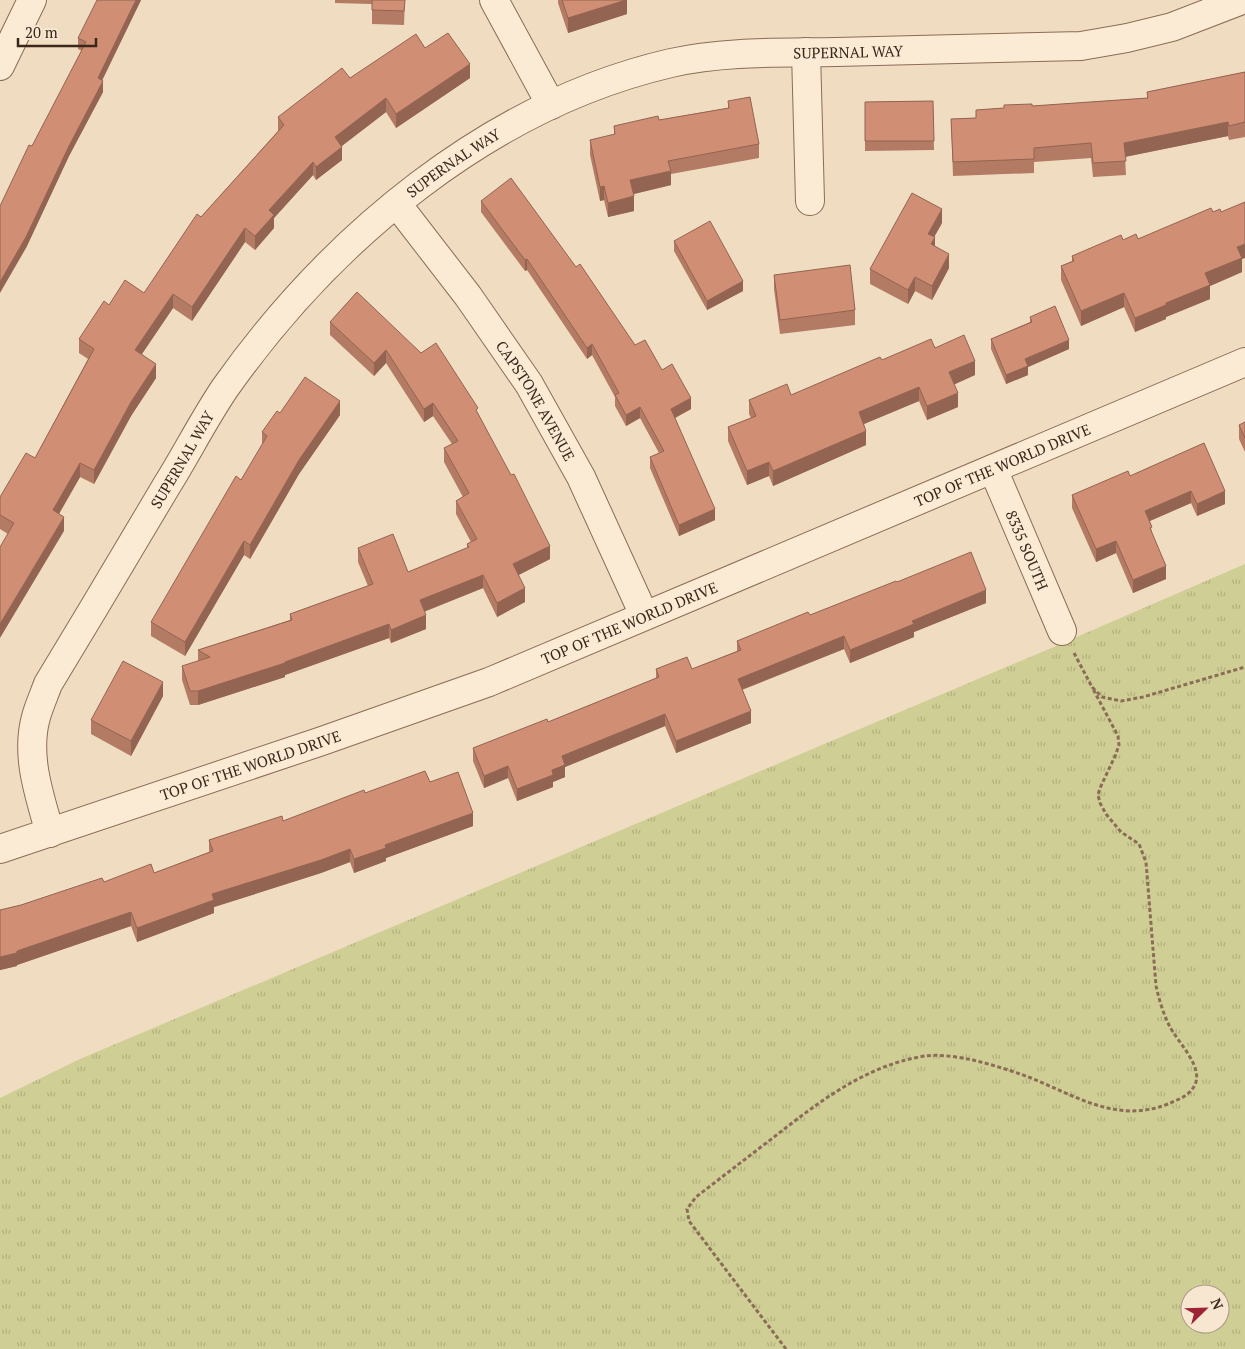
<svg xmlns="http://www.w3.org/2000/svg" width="1245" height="1349" font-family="'PT Serif',serif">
  <defs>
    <pattern id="grass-tufts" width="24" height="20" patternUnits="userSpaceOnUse" patternTransform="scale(1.25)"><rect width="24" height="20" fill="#cfce94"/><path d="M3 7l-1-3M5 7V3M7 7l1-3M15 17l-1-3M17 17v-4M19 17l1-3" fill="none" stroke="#b2b17f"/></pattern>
  </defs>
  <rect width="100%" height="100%" fill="#f0dcc1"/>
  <path fill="url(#grass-tufts)" fill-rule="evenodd" d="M 1245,564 L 1245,1349 L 0,1349 L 0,1098 L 80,1059 L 1049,649 ZM 1190,1294 L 1220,1294 L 1220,1324 L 1190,1324 Z"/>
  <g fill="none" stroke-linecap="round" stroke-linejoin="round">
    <g stroke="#8b6c57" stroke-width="30">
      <g id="street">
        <path d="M 494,0 L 551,105"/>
        <path d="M 806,52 L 810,201"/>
        <path d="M 0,66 L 32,0"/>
        <path id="s1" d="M 397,204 L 468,296 L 529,384 L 581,477 L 644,615"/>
        <path id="s2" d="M 993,469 L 1062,631"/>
        <path id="s3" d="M 50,833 C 40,797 25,756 36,717 C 39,706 44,695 48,684 C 88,618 128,551 167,485 C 187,453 204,419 225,388 C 331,238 489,105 671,63 C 724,51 782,53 836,52 C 918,50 1000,48 1081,46 L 1127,38 L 1172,27 L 1242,0"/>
        <path id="s4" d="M 0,849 L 322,741 L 489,682 L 1245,362"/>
      </g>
    </g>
    <path stroke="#8b6c57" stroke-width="3" stroke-dasharray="4 2.5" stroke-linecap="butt" d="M 1074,653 L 1092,687 L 1102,697 L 1121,701 L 1143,697 L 1245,667
      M 786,1349 L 689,1221 L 687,1209 L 696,1197 C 722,1177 748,1157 774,1137 C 819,1102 866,1065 925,1056 C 940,1054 958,1057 973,1060 C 993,1065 1013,1071 1031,1078 C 1076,1096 1117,1124 1168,1104 C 1177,1100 1187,1097 1193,1088 C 1207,1069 1177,1042 1169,1025 C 1163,1013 1159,999 1156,986 L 1146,862 L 1139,844 L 1121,832 L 1106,814 L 1100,803 L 1098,795 L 1100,788 L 1116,754 L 1119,745 L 1118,736 L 1092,687"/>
    <use href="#street" stroke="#fbead4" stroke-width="28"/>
  </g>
  <path fill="#b37b64" d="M 141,0 L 102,80 L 103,92 L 69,156 L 26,248 L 32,146 L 82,51 L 78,49 L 78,38 Z
    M 335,0 L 405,0 L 404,25 L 372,24 L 372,4 L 335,3 Z
    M 558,0 L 627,0 L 627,14 L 568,33 L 558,3 Z
    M 425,48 L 470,78 L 396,128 L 386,112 L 342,146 L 342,160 L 316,180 L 313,175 L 274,218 L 274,228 L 255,250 L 245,242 L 192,321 L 173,308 L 142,354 L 156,378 L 131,416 L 94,484 L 80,477 L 59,514 L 64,531 L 8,534 L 0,529 L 0,497 L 35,458 L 88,359 L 79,353 L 79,339 L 109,305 L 144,293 L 201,217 L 278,131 L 278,117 L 350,78 Z
    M 1245,72 L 1245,137 L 1229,140 L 1228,136 L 1125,157 L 1126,175 L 1093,177 L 1091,158 L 1034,162 L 1034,173 L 953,176 L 951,119 L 976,118 L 976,110 L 1004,108 L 1147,98 L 1147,92 Z
    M 728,101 L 759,144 L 759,158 L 671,174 L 671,185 L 633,194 L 634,211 L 608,217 L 604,200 L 600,201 L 590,155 L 590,140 L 614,135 L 614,126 L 659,120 L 728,108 Z
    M 933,101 L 934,150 L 865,151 L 865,102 Z
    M 481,201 L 576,267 L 635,345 L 662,370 L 691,409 L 675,418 L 715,520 L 679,536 L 650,468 L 650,457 L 659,453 L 640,418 L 626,426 L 615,406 L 615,397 L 592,355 L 587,359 L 527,270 L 525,271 L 481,212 Z
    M 1213,212 L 1242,259 L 1242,272 L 1210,286 L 1210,299 L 1166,317 L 1166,319 L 1135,332 L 1124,307 L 1081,326 L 1061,280 L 1061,266 L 1072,261 L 1072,256 L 1123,240 L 1138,239 Z
    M 942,223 L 934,237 L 935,246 L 949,268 L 932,300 L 915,291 L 908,304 L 870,284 L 870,269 Z
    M 674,241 L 743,291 L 707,310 L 674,251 Z
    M 774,275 L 855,310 L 855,325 L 780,334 L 774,289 Z
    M 357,292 L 478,413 L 550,559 L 518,575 L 525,602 L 497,617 L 483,588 L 424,612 L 426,629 L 391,643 L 389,638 L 285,675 L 285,677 L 198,705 L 190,705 L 182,680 L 182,666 L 198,661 L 198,650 L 290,620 L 290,614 L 368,586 L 358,562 L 358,548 L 408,572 L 467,548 L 467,544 L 471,542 L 456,514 L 456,501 L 463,497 L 444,462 L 444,448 L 452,444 L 433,416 L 424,422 L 386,363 L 374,376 L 330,335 L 330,322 Z
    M 1030,317 L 1069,349 L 1028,367 L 1028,375 L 1006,384 L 991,349 L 991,339 L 1030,322 Z
    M 935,348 L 975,375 L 954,384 L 958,407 L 927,420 L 919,401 L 864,424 L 866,445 L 773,486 L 769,476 L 747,485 L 728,441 L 728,427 L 751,418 L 749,414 L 749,400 L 791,395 Z
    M 280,413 L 340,415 L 299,474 L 250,559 L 244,555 L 185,656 L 151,636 L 151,622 L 241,480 L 262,445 L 262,432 Z
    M 1245,422 L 1245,452 L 1239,439 L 1239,425 Z
    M 1204,443 L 1225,504 L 1197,516 L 1191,503 L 1150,521 L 1152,534 L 1166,579 L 1133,593 L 1116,553 L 1096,562 L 1072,508 L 1072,495 L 1130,476 Z
    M 897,582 L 986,603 L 914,632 L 914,637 L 850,663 L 844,649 L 742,690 L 751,723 L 676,753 L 665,726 L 565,767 L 565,777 L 553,782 L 553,787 L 517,801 L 508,778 L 484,788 L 473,761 L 473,748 L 548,722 L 656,678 L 656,669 L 692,669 L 737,651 L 737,641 L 810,615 Z
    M 163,696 L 131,756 L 91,734 L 91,720 Z
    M 430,782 L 473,826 L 386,858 L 386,861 L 354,873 L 350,862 L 321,873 L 214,907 L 214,913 L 137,942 L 131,926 L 17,965 L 17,966 L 0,970 L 0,910 L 21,905 L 104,882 L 154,873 L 209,852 L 209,840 L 283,821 L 365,793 Z"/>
  <path fill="#926451" d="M 136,0 L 141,0 L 98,89 L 98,78 Z
    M 626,0 L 627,0 L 627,14 L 568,33 L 568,18 Z
    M 470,64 L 470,78 L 396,128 L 396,114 Z
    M 103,81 L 103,92 L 69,156 L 26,248 L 0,293 L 0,282 L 69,146 Z
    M 386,98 L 386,112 L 335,151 L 335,137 Z
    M 1228,122 L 1228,136 L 1124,157 L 1124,143 Z
    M 342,147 L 342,160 L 316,180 L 316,167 Z
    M 313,162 L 313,175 L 274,218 L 274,228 L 255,250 L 255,236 L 269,210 Z
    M 671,171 L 671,185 L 630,195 L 630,180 Z
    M 604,186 L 604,200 L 600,201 L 600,187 Z
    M 634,196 L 634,211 L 608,217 L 608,203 Z
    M 942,209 L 942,223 L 928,248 L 928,234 Z
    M 245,228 L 245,242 L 192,321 L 192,307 Z
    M 935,237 L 935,252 L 931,244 Z
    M 1245,244 L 1245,258 L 1242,259 L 1242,272 L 1210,286 L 1210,299 L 1166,317 L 1166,319 L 1135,332 L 1135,318 L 1166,303 L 1205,273 L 1237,247 Z
    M 949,254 L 949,268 L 932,300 L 932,286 Z
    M 527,259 L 527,270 L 525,271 L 525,260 Z
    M 915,277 L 915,291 L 908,304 L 908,290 Z
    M 743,281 L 743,291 L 707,310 L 707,301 Z
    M 1124,293 L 1124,307 L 1081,326 L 1081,311 Z
    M 173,294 L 173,308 L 135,364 L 135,350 Z
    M 1069,340 L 1069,349 L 1028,367 L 1028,375 L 1006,384 L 1006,375 L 1025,359 Z
    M 592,344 L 592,355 L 587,359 L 587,348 Z
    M 386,350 L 386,363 L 374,376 L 374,363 Z
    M 975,361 L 975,375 L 949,387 L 949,372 Z
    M 156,364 L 156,378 L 131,416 L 94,484 L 94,470 L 131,402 Z
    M 919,387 L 919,401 L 859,426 L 859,412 Z
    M 958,393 L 958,407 L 927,420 L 927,406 Z
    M 691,398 L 691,409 L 671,420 L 671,409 Z
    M 340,401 L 340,415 L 299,474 L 250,559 L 250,545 L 299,460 Z
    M 433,403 L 433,416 L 424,422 L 424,409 Z
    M 640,407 L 640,418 L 626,426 L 626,415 Z
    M 866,431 L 866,445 L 773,486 L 773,471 Z
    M 769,462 L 769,476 L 747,485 L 747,471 Z
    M 80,463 L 80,477 L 53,524 L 53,510 Z
    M 1191,491 L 1191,503 L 1145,523 L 1145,511 Z
    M 1225,491 L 1225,504 L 1197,516 L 1197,504 Z
    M 715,509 L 715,520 L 679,536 L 679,525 Z
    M 64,517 L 64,531 L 0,638 L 0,624 Z
    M 244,541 L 244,555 L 185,656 L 185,642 Z
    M 1116,541 L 1116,553 L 1096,562 L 1096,549 Z
    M 550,546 L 550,559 L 513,578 L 513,564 Z
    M 1166,566 L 1166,579 L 1133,593 L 1133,580 Z
    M 483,575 L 483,588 L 420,613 L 420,600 Z
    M 525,588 L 525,602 L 497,617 L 497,603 Z
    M 986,590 L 986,603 L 914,632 L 914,637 L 850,663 L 850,650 L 912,621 Z
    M 426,615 L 426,629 L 391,643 L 391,630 Z
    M 389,624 L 389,638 L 285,675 L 285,677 L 198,705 L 198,691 L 285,662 Z
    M 844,636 L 844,649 L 738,691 L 738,679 Z
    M 163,682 L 163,696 L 131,756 L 131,741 Z
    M 751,711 L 751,723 L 676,753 L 676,741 Z
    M 665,714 L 665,726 L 565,767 L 565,777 L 553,782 L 553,787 L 517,801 L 517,789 L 562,756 Z
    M 508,766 L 508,778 L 484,788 L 484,776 Z
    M 473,813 L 473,826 L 386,858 L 386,861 L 354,873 L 354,859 L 385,845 Z
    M 350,849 L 350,862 L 321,873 L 214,907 L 214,913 L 137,942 L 137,928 L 212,894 Z
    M 131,912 L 131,926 L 17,965 L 17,966 L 0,970 L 0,957 Z"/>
  <path fill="#d08f74" stroke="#926451" d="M 97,0 L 136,0 L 98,78 L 103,81 L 69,146 L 26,237 L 0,282 L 0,206 L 29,145 L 32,146 L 86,42 L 78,38 Z
    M 372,0 L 405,0 L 404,11 L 372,10 Z
    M 562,0 L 626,0 L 568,18 Z
    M 448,33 L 470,64 L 396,114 L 386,98 L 335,137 L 342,147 L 316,167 L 313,162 L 269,210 L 274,215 L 255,236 L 245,228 L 192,307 L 173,294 L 135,350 L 156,364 L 131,402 L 94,470 L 80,463 L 53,510 L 64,517 L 0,624 L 0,547 L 14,523 L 0,515 L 0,497 L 26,453 L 35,458 L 94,349 L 79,339 L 104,301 L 109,305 L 125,280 L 144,293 L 197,214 L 201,217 L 284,125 L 278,117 L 342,68 L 350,78 L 416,34 L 425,48 Z
    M 1245,72 L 1245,122 L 1229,126 L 1228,122 L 1124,143 L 1126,161 L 1093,163 L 1091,143 L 1034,148 L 1034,159 L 953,162 L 951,119 L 976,118 L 976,110 L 1004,108 L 1004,105 L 1032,104 L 1032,106 L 1148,98 L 1147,92 Z
    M 750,97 L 759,144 L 668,161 L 671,171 L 630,180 L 634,196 L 608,203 L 604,186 L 600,187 L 590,140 L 615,134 L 614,126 L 658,116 L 659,120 L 729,108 L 728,101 Z
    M 933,101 L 934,141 L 865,141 L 865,102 Z
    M 511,178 L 576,267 L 580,264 L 635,345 L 645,340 L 662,370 L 672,364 L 691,398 L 671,409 L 715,509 L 679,525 L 650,457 L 664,451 L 640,407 L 626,415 L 615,395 L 619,393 L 592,344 L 587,348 L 527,259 L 525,260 L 481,201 Z
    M 912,193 L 942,209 L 928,234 L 935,237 L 931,244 L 949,254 L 932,286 L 915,277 L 908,290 L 870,269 Z
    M 1245,202 L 1245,244 L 1237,247 L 1242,258 L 1205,273 L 1210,285 L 1166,303 L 1166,305 L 1135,318 L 1124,293 L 1081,311 L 1061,266 L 1074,261 L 1072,256 L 1121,235 L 1123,240 L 1136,234 L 1138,239 L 1211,208 L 1213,212 L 1220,209 L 1221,212 Z
    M 710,221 L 743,281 L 707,301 L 674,241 Z
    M 850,265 L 855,310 L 780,320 L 774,275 Z
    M 357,292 L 421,353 L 436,343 L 478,408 L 476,410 L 511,475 L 514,474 L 550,546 L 513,564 L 525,588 L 497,603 L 483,575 L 420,600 L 426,615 L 391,630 L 389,624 L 285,662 L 285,663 L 198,691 L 190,691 L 182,666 L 210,657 L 198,650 L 292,620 L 290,614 L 373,584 L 358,548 L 393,534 L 408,572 L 469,547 L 467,544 L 477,539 L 456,501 L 469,493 L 444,448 L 458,441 L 433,403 L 424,409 L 386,350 L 374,363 L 330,322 Z
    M 1055,306 L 1069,340 L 1025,359 L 1028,366 L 1006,375 L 991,339 L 1032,322 L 1030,317 Z
    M 964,335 L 975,361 L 949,372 L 958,393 L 927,406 L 919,387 L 859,412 L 866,431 L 773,471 L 769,462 L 747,471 L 728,427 L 756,416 L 749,400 L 787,384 L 791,395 L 880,357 L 882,360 L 931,339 L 935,348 Z
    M 305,377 L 340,401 L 299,460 L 250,545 L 244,541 L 185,642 L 151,622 L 236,476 L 241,480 L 267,436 L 262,432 L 277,411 L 280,413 Z
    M 1245,422 L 1245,438 L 1239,425 Z
    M 1204,443 L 1225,491 L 1197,504 L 1191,491 L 1145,511 L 1152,527 L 1150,528 L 1166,566 L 1133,580 L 1116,541 L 1096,549 L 1072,495 L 1128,471 L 1130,476 Z
    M 971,552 L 986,590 L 912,621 L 914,624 L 850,650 L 844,636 L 738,679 L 751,711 L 676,741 L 665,714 L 562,756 L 565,765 L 552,770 L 553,775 L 517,789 L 508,766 L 484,776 L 473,748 L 547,719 L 548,722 L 659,677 L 656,669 L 687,657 L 692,669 L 741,650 L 737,641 L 808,612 L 810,615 L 896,581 L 897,582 Z
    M 123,661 L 163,682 L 131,741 L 91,720 Z
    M 425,771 L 430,782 L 458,772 L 473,813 L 385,845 L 386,848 L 354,859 L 350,849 L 321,860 L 212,894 L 214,900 L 137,928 L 131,912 L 17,951 L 17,953 L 0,957 L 0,910 L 21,905 L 102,878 L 104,882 L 151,864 L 154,873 L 213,851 L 209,840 L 282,816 L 283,821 L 364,790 L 365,793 Z"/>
  <g text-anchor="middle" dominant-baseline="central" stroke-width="4" stroke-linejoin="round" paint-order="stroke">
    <g font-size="15" fill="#39271c" stroke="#f7e7d1">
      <text stroke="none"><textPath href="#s3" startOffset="1240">SUPERNAL WAY</textPath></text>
      <text stroke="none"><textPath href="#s3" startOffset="821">SUPERNAL WAY</textPath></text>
      <text stroke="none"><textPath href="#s1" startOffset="241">CAPSTONE AVENUE</textPath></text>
      <text stroke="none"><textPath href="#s3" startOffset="415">SUPERNAL WAY</textPath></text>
      <text stroke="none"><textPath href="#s4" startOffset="1074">TOP OF THE WORLD DRIVE</textPath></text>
      <text stroke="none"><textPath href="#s2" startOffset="88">8335 SOUTH</textPath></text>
      <text stroke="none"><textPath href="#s4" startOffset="669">TOP OF THE WORLD DRIVE</textPath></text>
      <text stroke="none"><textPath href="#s4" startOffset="264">TOP OF THE WORLD DRIVE</textPath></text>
    </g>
  </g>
  <g transform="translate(1205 1309) rotate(67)"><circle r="24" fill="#f7e7d1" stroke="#ab9a89"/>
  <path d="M0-4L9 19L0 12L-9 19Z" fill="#9d2434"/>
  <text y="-8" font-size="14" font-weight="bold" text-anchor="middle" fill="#39271c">N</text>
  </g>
  <path d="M18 38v8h78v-8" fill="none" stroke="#39271c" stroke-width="2.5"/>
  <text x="25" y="38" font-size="15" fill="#39271c" stroke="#f7e7d1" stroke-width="4" paint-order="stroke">20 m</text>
</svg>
